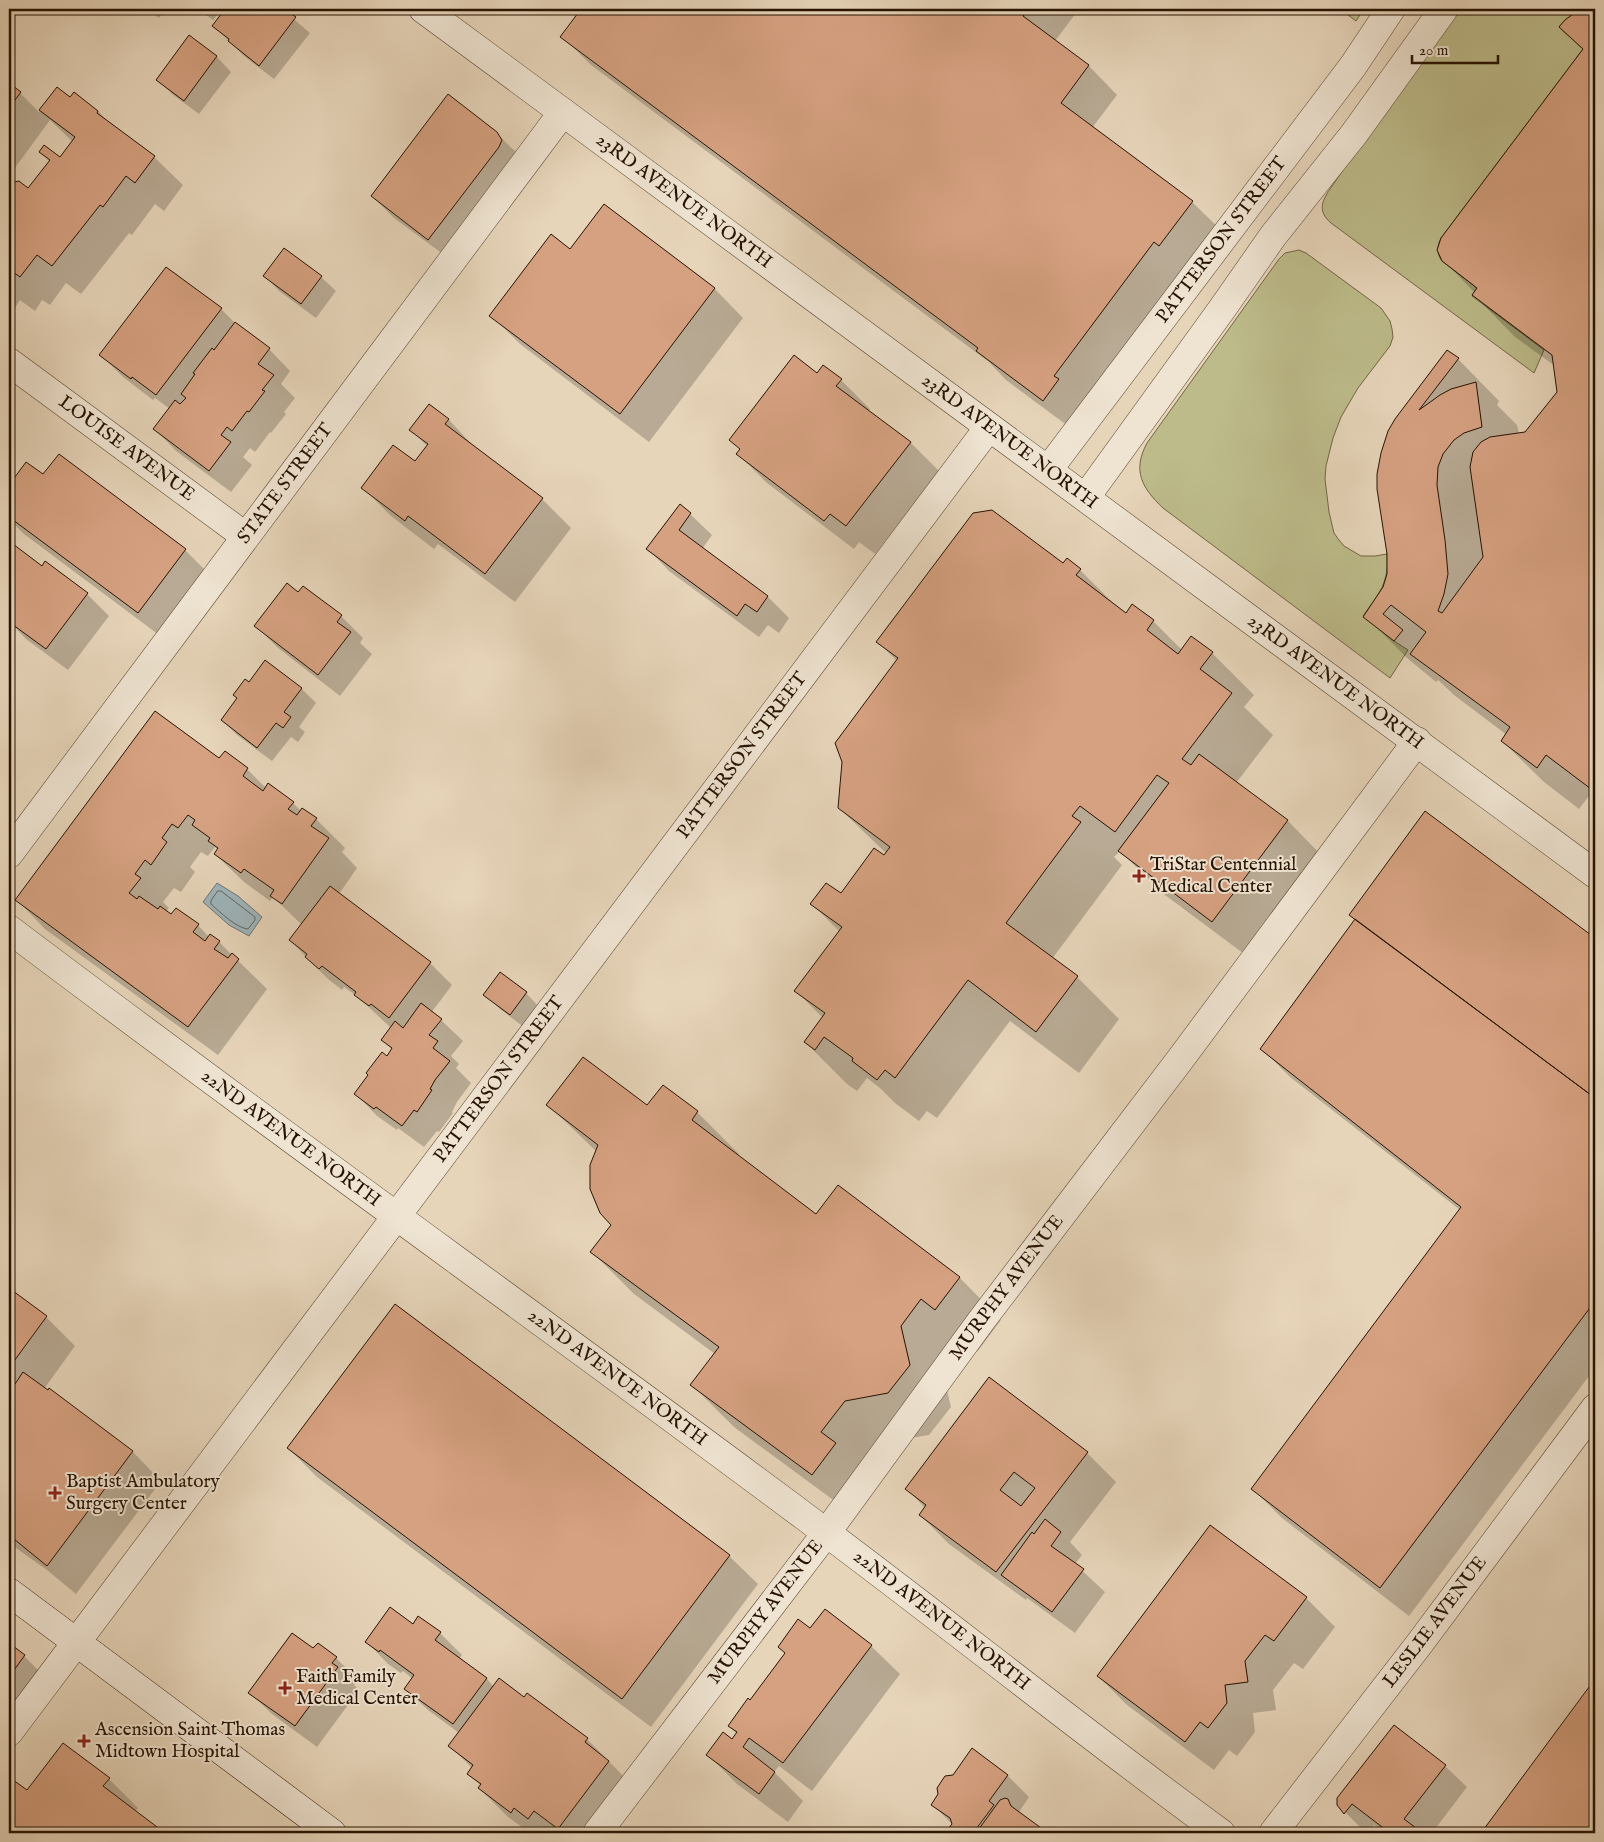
<svg xmlns="http://www.w3.org/2000/svg" width="1604" height="1842" font-family="'IM FELL English',serif">
  <rect width="100%" height="100%" fill="#e7d5ba"/>
  <filter id="stains"><feTurbulence type="fractalNoise" baseFrequency=".004" numOctaves="4"/><feColorMatrix values="0 0 0 0 .2 0 0 0 0 .09 0 0 0 0 .02 0 0 0 .5 -.17"/></filter>
  <radialGradient id="worn" r=".72"><stop offset=".6" stop-color="#630" stop-opacity="0"/><stop offset="1" stop-color="#630" stop-opacity=".3"/></radialGradient>
  <path fill="#bdbb8a" stroke="#726645" d="M 1340,9 L 1364,9 L 1356,21 Z
    M 1454,9 L 1580,9 L 1565,20 L 1559,27 L 1583,49 L 1441,238 C 1437,246 1436,253 1442,261 L 1477,288 L 1472,296 L 1544,350 L 1534,373 L 1331,223 C 1318,212 1321,202 1330,189 Z
    M 1299,250 L 1306,253 L 1381,308 L 1390,321 L 1392,329 L 1393,337 L 1390,346 L 1358,388 L 1341,417 L 1333,438 L 1326,466 L 1325,479 L 1329,512 L 1334,533 L 1339,540 L 1344,546 L 1361,556 L 1375,556 L 1387,554 C 1389,584 1379,593 1363,616 L 1394,641 L 1408,650 L 1390,678 L 1163,508 C 1142,488 1132,471 1147,443 L 1279,259 L 1285,253 Z"/>
  <path fill="#9eb5bc" stroke="#6e7471" d="M 217,883 L 238,896 L 262,917 L 249,936 L 229,925 L 203,902 Z"/>
  <path fill="#0003" d="M 146,9 L 166,9 L 159,18 Z
    M 198,9 L 222,9 L 213,20 Z
    M 222,9 L 282,9 L 310,33 L 274,79 L 244,56 L 214,26 L 225,11 Z
    M 583,9 L 1079,9 L 1055,41 L 1089,66 L 1117,95 L 1092,128 L 1192,202 L 1221,230 L 1072,429 L 1006,380 L 989,362 L 591,65 L 562,36 Z
    M 1583,9 L 1595,9 L 1595,801 L 1589,796 L 1579,809 L 1544,782 L 1502,741 L 1507,735 L 1454,695 L 1438,680 L 1436,682 L 1407,658 L 1365,616 L 1384,588 L 1388,574 L 1380,460 L 1458,359 L 1499,401 L 1497,405 L 1517,425 L 1519,434 L 1526,433 L 1558,393 L 1555,366 L 1515,337 L 1474,295 L 1475,293 L 1443,260 L 1584,50 L 1561,27 Z
    M 190,37 L 217,57 L 231,72 L 199,114 L 172,94 L 158,79 Z
    M 9,85 L 20,93 L 39,112 L 57,88 L 70,98 L 98,111 L 109,123 L 154,157 L 183,185 L 164,211 L 155,204 L 132,235 L 129,233 L 81,294 L 66,283 L 50,305 L 42,300 L 35,311 L 20,300 L 15,308 L 9,304 L 9,184 L 19,183 L 29,190 L 50,162 L 40,152 L 61,158 L 73,142 L 50,120 L 9,176 Z
    M 496,133 L 519,155 L 451,260 L 394,218 L 372,196 Z
    M 605,206 L 715,289 L 743,318 L 649,442 L 520,344 L 491,315 L 571,251 Z
    M 265,276 L 321,277 L 336,291 L 316,318 L 279,291 Z
    M 221,309 L 239,327 L 269,349 L 290,371 L 281,384 L 295,398 L 284,412 L 286,414 L 271,433 L 270,432 L 255,452 L 250,448 L 243,457 L 252,465 L 231,492 L 176,451 L 155,429 L 170,409 L 155,398 L 153,400 L 123,377 L 101,355 Z
    M 817,375 L 841,380 L 870,409 L 868,411 L 910,442 L 939,471 L 875,554 L 859,542 L 854,549 L 767,483 L 738,454 Z
    M 429,405 L 449,420 L 477,450 L 542,499 L 571,528 L 515,602 L 438,544 L 434,549 L 391,516 L 363,488 L 415,463 L 428,447 L 411,430 Z
    M 27,463 L 44,476 L 185,550 L 214,579 L 167,641 L 24,534 L 9,519 L 9,487 Z
    M 690,514 L 712,535 L 702,549 L 768,597 L 789,618 L 779,633 L 768,625 L 759,637 L 669,571 L 648,549 Z
    M 9,543 L 42,568 L 46,563 L 87,594 L 109,616 L 68,670 L 26,639 L 9,621 Z
    M 1063,565 L 1080,570 L 1117,607 L 1126,614 L 1153,621 L 1182,650 L 1212,653 L 1254,695 L 1244,707 L 1273,735 L 1236,783 L 1288,821 L 1329,863 L 1255,962 L 1161,892 L 1120,851 L 1114,857 L 1122,865 L 1052,959 L 1077,977 L 1119,1019 L 1079,1073 L 1010,1021 L 937,1118 L 927,1111 L 919,1121 L 895,1103 L 880,1088 L 867,1078 L 857,1091 L 847,1084 L 805,1042 L 823,1018 L 796,991 L 840,932 L 812,904 L 841,895 L 887,854 L 839,808 L 897,661 L 878,642 Z
    M 303,587 L 341,616 L 363,638 L 360,643 L 372,654 L 340,696 L 278,648 L 256,626 L 298,594 Z
    M 266,662 L 302,689 L 316,703 L 299,727 L 305,732 L 298,742 L 291,737 L 272,761 L 237,735 L 222,720 L 238,699 L 234,695 L 249,684 Z
    M 225,753 L 247,769 L 266,788 L 293,803 L 301,811 L 316,819 L 345,848 L 342,852 L 357,868 L 339,894 L 430,963 L 452,985 L 431,1013 L 441,1020 L 463,1041 L 451,1056 L 459,1064 L 456,1068 L 471,1083 L 457,1102 L 452,1112 L 453,1113 L 439,1132 L 437,1131 L 424,1147 L 398,1128 L 397,1130 L 377,1116 L 356,1094 L 393,1050 L 382,1040 L 391,1028 L 358,997 L 344,987 L 342,990 L 328,979 L 306,957 L 290,940 L 302,925 L 273,897 L 270,901 L 244,882 L 215,854 L 218,850 L 215,847 L 208,856 L 201,852 L 190,867 L 195,872 L 181,892 L 174,888 L 163,902 L 169,908 L 166,912 L 198,925 L 209,937 L 219,942 L 267,989 L 218,1055 L 45,929 L 17,900 L 219,760 Z
    M 1425,813 L 1595,939 L 1595,1368 L 1409,1616 L 1282,1518 L 1253,1489 L 1460,1210 L 1290,1077 L 1261,1048 L 1355,920 L 1350,915 Z
    M 500,974 L 526,993 L 540,1008 L 525,1028 L 500,1009 L 485,994 Z
    M 664,1087 L 697,1112 L 739,1154 L 738,1156 L 817,1216 L 839,1187 L 960,1278 L 1001,1320 L 978,1351 L 963,1340 L 942,1368 L 951,1407 L 929,1435 L 887,1442 L 855,1516 L 734,1427 L 692,1385 L 715,1354 L 634,1294 L 592,1252 L 612,1225 L 596,1204 L 590,1180 L 597,1152 L 548,1105 L 648,1107 Z
    M 9,1289 L 46,1317 L 75,1346 L 44,1389 L 48,1392 L 50,1390 L 133,1452 L 161,1481 L 76,1594 L 47,1570 L 9,1543 Z
    M 288,1448 L 729,1556 L 758,1584 L 651,1727 L 317,1477 Z
    M 1087,1453 L 1116,1482 L 1070,1542 L 1082,1555 L 1075,1564 L 1105,1592 L 1075,1633 L 1027,1598 L 1026,1600 L 949,1544 L 920,1515 L 925,1508 L 907,1489 Z
    M 1306,1598 L 1335,1627 L 1303,1669 L 1294,1663 L 1273,1690 L 1276,1710 L 1253,1713 L 1255,1732 L 1237,1756 L 1229,1750 L 1214,1770 L 1127,1705 L 1098,1676 Z
    M 413,1625 L 440,1633 L 462,1655 L 459,1659 L 486,1678 L 494,1687 L 524,1698 L 587,1739 L 637,1790 L 605,1833 L 530,1833 L 508,1817 L 479,1788 L 481,1786 L 468,1773 L 472,1768 L 450,1746 L 459,1733 L 428,1710 L 406,1689 L 413,1679 L 403,1671 L 401,1673 L 388,1664 L 367,1642 Z
    M 811,1630 L 871,1646 L 900,1674 L 812,1791 L 779,1766 L 774,1772 L 803,1801 L 788,1822 L 737,1784 L 708,1755 L 732,1741 L 737,1734 L 729,1726 Z
    M 9,1644 L 24,1656 L 53,1685 L 9,1746 Z
    M 313,1650 L 336,1658 L 358,1680 L 354,1685 L 359,1690 L 317,1747 L 272,1714 L 250,1693 Z
    M 1595,1681 L 1595,1833 L 1483,1833 Z
    M 972,1750 L 1008,1776 L 1029,1797 L 1019,1812 L 1046,1833 L 947,1833 L 953,1825 L 932,1804 Z
    M 1445,1766 L 1467,1787 L 1432,1833 L 1385,1833 L 1374,1825 L 1368,1833 L 1366,1833 L 1339,1806 Z
    M 9,1779 L 27,1792 L 109,1779 L 138,1808 L 135,1812 L 163,1833 L 9,1833 Z"/>
  <g fill="none" stroke-linecap="round" stroke-linejoin="round">
    <path stroke="#62645e" stroke-width="1" d="M 218,891 L 221,891 L 255,917 L 255,920 L 248,929 C 236,928 220,912 211,904 L 211,901 Z"/>
  </g>
  <path fill="#d6a181" stroke="#261200" fill-rule="evenodd" d="M 225,9 L 284,9 L 296,17 L 259,66 L 228,41 L 229,39 L 212,26 Z
    M 581,9 L 1029,9 L 1023,16 L 1089,65 L 1061,103 L 1193,201 L 1159,246 L 1154,242 L 1054,376 L 1059,379 L 1043,401 L 976,351 L 978,348 L 560,37 Z
    M 1580,9 L 1595,9 L 1595,792 L 1546,755 L 1537,768 L 1501,741 L 1510,727 L 1410,654 L 1426,632 L 1391,605 L 1383,614 L 1403,630 L 1394,641 L 1363,617 L 1383,587 L 1387,574 L 1387,554 L 1377,489 L 1377,474 L 1381,453 L 1388,431 L 1395,419 L 1447,350 L 1459,358 L 1419,410 L 1440,395 L 1451,389 L 1476,382 L 1482,427 L 1464,433 L 1454,440 L 1443,454 L 1438,467 L 1437,485 L 1445,540 L 1448,574 L 1444,594 L 1438,611 L 1442,613 L 1483,557 L 1470,467 L 1473,452 L 1481,442 L 1490,437 L 1525,432 L 1557,392 L 1552,355 L 1472,295 L 1477,288 L 1442,261 L 1437,250 L 1441,238 L 1583,49 L 1559,27 L 1565,20 Z
    M 189,35 L 217,56 L 184,101 L 156,80 Z
    M 9,83 L 21,92 L 9,108 Z
    M 57,87 L 70,97 L 74,92 L 98,111 L 97,113 L 155,156 L 135,183 L 126,176 L 103,207 L 100,205 L 52,266 L 37,255 L 20,277 L 13,272 L 9,278 L 9,183 L 19,181 L 28,188 L 50,160 L 39,152 L 44,145 L 60,157 L 75,137 L 39,110 Z
    M 448,94 L 497,132 L 502,140 L 499,147 L 428,240 L 371,196 Z
    M 604,204 L 715,288 L 620,414 L 489,316 L 551,234 L 570,249 Z
    M 284,248 L 322,276 L 301,304 L 263,276 Z
    M 166,267 L 222,308 L 156,395 L 132,377 L 131,379 L 99,355 Z
    M 235,322 L 270,348 L 258,364 L 274,375 L 262,390 L 265,391 L 249,412 L 247,411 L 232,431 L 227,427 L 221,435 L 231,442 L 209,471 L 153,429 L 175,400 L 180,404 L 186,398 L 181,394 L 195,374 L 193,373 L 212,348 L 214,350 Z
    M 794,355 L 817,373 L 823,365 L 842,379 L 836,386 L 911,442 L 846,526 L 830,514 L 824,521 L 736,454 L 740,449 L 729,440 Z
    M 429,404 L 449,419 L 445,424 L 543,498 L 485,574 L 408,516 L 405,521 L 361,488 L 393,445 L 415,461 L 428,444 L 409,430 Z
    M 59,454 L 186,549 L 138,613 L 9,517 L 9,485 L 26,462 L 43,474 Z
    M 680,504 L 691,513 L 679,530 L 768,596 L 757,612 L 745,604 L 737,616 L 646,549 Z
    M 992,510 L 1063,563 L 1067,558 L 1081,569 L 1076,575 L 1126,613 L 1132,604 L 1154,620 L 1147,630 L 1178,654 L 1191,636 L 1213,652 L 1200,669 L 1232,693 L 1182,759 L 1191,765 L 1199,754 L 1288,820 L 1212,922 L 1118,851 L 1169,783 L 1157,775 L 1115,832 L 1080,806 L 1072,816 L 1081,822 L 1006,923 L 1078,976 L 1036,1032 L 968,980 L 895,1078 L 885,1070 L 877,1080 L 852,1061 L 853,1058 L 824,1037 L 815,1050 L 804,1042 L 825,1013 L 794,991 L 842,927 L 810,904 L 826,883 L 841,893 L 874,848 L 884,855 L 890,847 L 838,808 L 842,762 L 835,743 L 898,658 L 876,642 L 973,513 Z
    M 9,541 L 42,566 L 45,561 L 88,593 L 46,649 L 9,622 Z
    M 287,583 L 298,592 L 303,586 L 342,615 L 337,622 L 351,632 L 318,675 L 254,626 Z
    M 265,660 L 302,688 L 284,712 L 291,717 L 283,728 L 276,723 L 257,748 L 221,720 L 237,698 L 233,695 L 245,679 L 249,682 Z
    M 155,711 L 219,758 L 225,751 L 248,768 L 243,776 L 263,791 L 268,783 L 294,802 L 288,809 L 297,815 L 302,808 L 317,818 L 311,826 L 329,838 L 282,904 L 270,896 L 274,890 L 244,869 L 241,873 L 214,854 L 218,848 L 208,841 L 210,838 L 192,825 L 195,820 L 188,815 L 178,828 L 172,824 L 162,838 L 167,842 L 151,865 L 145,860 L 135,874 L 141,878 L 129,893 L 137,899 L 139,896 L 158,909 L 160,906 L 171,914 L 176,908 L 199,924 L 193,932 L 205,941 L 210,934 L 220,941 L 214,949 L 228,958 L 232,953 L 239,959 L 188,1027 L 15,900 Z
    M 1425,811 L 1595,938 L 1595,1098 L 1349,915 Z
    M 330,886 L 431,962 L 389,1018 L 371,1004 L 369,1006 L 354,995 L 356,992 L 322,966 L 319,969 L 305,957 L 307,954 L 289,940 Z
    M 1355,919 L 1595,1098 L 1595,1301 L 1380,1588 L 1251,1489 L 1461,1207 L 1260,1049 Z
    M 500,972 L 527,992 L 510,1015 L 483,995 Z
    M 421,1003 L 442,1019 L 429,1035 L 438,1041 L 433,1048 L 450,1061 L 435,1080 L 430,1089 L 432,1090 L 417,1112 L 414,1110 L 402,1126 L 376,1107 L 374,1109 L 354,1094 L 368,1075 L 366,1073 L 382,1052 L 387,1056 L 392,1048 L 381,1040 L 395,1021 L 403,1028 Z
    M 583,1057 L 647,1105 L 663,1085 L 698,1111 L 692,1120 L 816,1214 L 838,1185 L 960,1277 L 935,1310 L 921,1299 L 901,1326 L 910,1365 L 888,1393 L 845,1401 L 821,1432 L 836,1443 L 812,1475 L 690,1385 L 719,1347 L 590,1252 L 611,1225 L 600,1213 L 590,1189 L 590,1165 L 598,1145 L 546,1105 Z
    M 9,1288 L 47,1316 L 9,1368 Z
    M 395,1304 L 730,1555 L 622,1699 L 287,1448 Z
    M 23,1372 L 48,1390 L 49,1388 L 133,1451 L 47,1566 L 9,1535 L 9,1380 L 15,1384 Z
    M 989,1377 L 1088,1452 L 996,1572 L 919,1515 L 926,1505 L 905,1489 ZM 1014,1472 L 1035,1488 L 1021,1506 L 1000,1490 Z
    M 1045,1519 L 1061,1532 L 1051,1546 L 1084,1569 L 1052,1612 L 1001,1575 L 1032,1532 L 1034,1534 Z
    M 1210,1525 L 1307,1597 L 1274,1641 L 1265,1635 L 1245,1661 L 1248,1682 L 1225,1685 L 1227,1703 L 1208,1728 L 1200,1722 L 1185,1742 L 1097,1676 Z
    M 390,1607 L 413,1624 L 418,1616 L 441,1632 L 435,1640 L 487,1678 L 453,1724 L 404,1689 L 414,1675 L 380,1650 L 379,1652 L 365,1642 Z
    M 825,1609 L 872,1645 L 783,1763 L 749,1738 L 743,1747 L 775,1772 L 759,1794 L 706,1755 L 723,1732 L 732,1739 L 737,1732 L 728,1726 L 748,1698 L 750,1700 L 785,1653 L 778,1647 L 798,1619 L 810,1628 Z
    M 292,1633 L 313,1648 L 318,1643 L 337,1657 L 332,1663 L 338,1667 L 295,1726 L 248,1693 Z
    M 9,1643 L 25,1655 L 9,1677 Z
    M 499,1678 L 524,1697 L 527,1693 L 588,1738 L 585,1742 L 609,1761 L 558,1829 L 534,1811 L 528,1819 L 514,1808 L 511,1813 L 478,1788 L 481,1784 L 467,1774 L 473,1765 L 448,1746 Z
    M 1595,1679 L 1595,1833 L 1481,1833 Z
    M 1394,1725 L 1446,1765 L 1404,1819 L 1416,1828 L 1411,1833 L 1390,1833 L 1352,1804 L 1344,1814 L 1337,1805 L 1337,1798 Z
    M 63,1743 L 110,1778 L 103,1786 L 165,1833 L 9,1833 L 9,1777 L 27,1790 Z
    M 972,1748 L 1008,1775 L 989,1801 L 994,1805 L 973,1833 L 945,1833 L 952,1824 L 950,1818 L 931,1805 L 938,1794 L 937,1788 L 945,1776 L 953,1775 Z
    M 1005,1798 L 1008,1799 L 1011,1806 L 1048,1833 L 976,1833 L 1000,1800 Z"/>
  <g fill="none" stroke-linecap="round" stroke-linejoin="round">
    <g stroke="#56432e" stroke-width="29">
      <g id="minor">
        <path id="s1" d="M 9,362 L 245,536"/>
        <path id="s2" d="M 1048,470 L 1353,66 L 1391,9"/>
        <path d="M 1086,497 L 1222,309 L 1273,236 L 1354,134 L 1444,9"/>
        <path id="s3" d="M 9,854 L 563,112"/>
        <path id="s4" d="M 9,929 C 272,1128 540,1319 804,1516 C 944,1620 1080,1730 1221,1833"/>
        <path id="s5" d="M 9,1732 L 989,427"/>
        <path id="s6" d="M 597,1833 L 827,1532 L 981,1321 L 1179,1061 L 1417,741"/>
        <path id="s7" d="M 1273,1833 L 1420,1643 L 1595,1408"/>
      </g>
    </g>
    <g stroke="#56432e" stroke-width="29">
      <g id="tertiary">
        <path id="s8" d="M 423,9 L 1595,874"/>
      </g>
    </g>
    <g stroke="#261200" stroke-width="29">
      <path id="secondary" d="M 9,1592 L 332,1833"/>
    </g>
    <use href="#minor" stroke="#efe4d2" stroke-width="28"/>
    <use href="#tertiary" stroke="#efe4d2" stroke-width="28"/>
    <use href="#secondary" stroke="#efe4d2" stroke-width="28"/>
  </g>
  <g fill="#8f2418" stroke="#efe4d2" stroke-width="2">
    <path d="M1136.5 868.5h5v5h5v5h-5v5h-5v-5h-5v-5h5z"/>
    <path d="M52.5 1485.5h5v5h5v5h-5v5h-5v-5h-5v-5h5z"/>
    <path d="M282.5 1680.5h5v5h5v5h-5v5h-5v-5h-5v-5h5z"/>
    <path d="M81.5 1733.5h5v5h5v5h-5v5h-5v-5h-5v-5h5z"/>
  </g>
  <g text-anchor="middle" dominant-baseline="central" stroke-width="4" stroke-linejoin="round" paint-order="stroke">
    <g font-size="19" fill="#261200" stroke="#efe4d2">
      <text stroke="none"><textPath href="#s8" startOffset="324">23RD AVENUE NORTH</textPath></text>
      <text stroke="none"><textPath href="#s2" startOffset="288">PATTERSON STREET</textPath></text>
      <text stroke="none"><textPath href="#s8" startOffset="729">23RD AVENUE NORTH</textPath></text>
      <text stroke="none"><textPath href="#s1" startOffset="146">LOUISE AVENUE</textPath></text>
      <text stroke="none"><textPath href="#s3" startOffset="462">STATE STREET</textPath></text>
      <text stroke="none"><textPath href="#s8" startOffset="1134">23RD AVENUE NORTH</textPath></text>
      <text stroke="none"><textPath href="#s5" startOffset="1221">PATTERSON STREET</textPath></text>
      <text stroke="none"><textPath href="#s5" startOffset="816">PATTERSON STREET</textPath></text>
      <text stroke="none"><textPath href="#s4" startOffset="351">22ND AVENUE NORTH</textPath></text>
      <text stroke="none"><textPath href="#s6" startOffset="682">MURPHY AVENUE</textPath></text>
      <text stroke="none"><textPath href="#s4" startOffset="756">22ND AVENUE NORTH</textPath></text>
      <text stroke="none"><textPath href="#s6" startOffset="278">MURPHY AVENUE</textPath></text>
      <text stroke="none"><textPath href="#s4" startOffset="1161">22ND AVENUE NORTH</textPath></text>
      <text stroke="none"><textPath href="#s7" startOffset="266">LESLIE AVENUE</textPath></text>
    </g>
    <g font-size="19" fill="#261200" stroke="#efe4d2" text-anchor="start">
      <text x="1150" y="865">TriStar Centennial<tspan x="1150" dy="22">Medical Center</tspan></text>
      <text x="66" y="1482">Baptist Ambulatory<tspan x="66" dy="22">Surgery Center</tspan></text>
      <text x="296" y="1677">Faith Family<tspan x="296" dy="22">Medical Center</tspan></text>
      <text x="95" y="1730">Ascension Saint Thomas<tspan x="95" dy="22">Midtown Hospital</tspan></text>
    </g>
  </g>
  <rect width="1604" height="1842" fill="none" stroke="#e7d5ba" stroke-width="30"/>
  <rect x="10" y="10" width="1584" height="1822" fill="none" stroke="#261200" stroke-width="2.5"/>
  <rect x="15" y="15" width="1574" height="1812" fill="none" stroke="#261200"/>
  <path d="M1412 55v8h86v-8" fill="none" stroke="#261200" stroke-width="2.5"/>
  <text x="1419" y="55" font-size="15" fill="#261200" stroke="#efe4d2" stroke-width="4" paint-order="stroke">20 m</text>
  <rect width="100%" height="100%" filter="url(#stains)"/>
  <rect width="100%" height="100%" fill="url(#worn)"/>
</svg>
